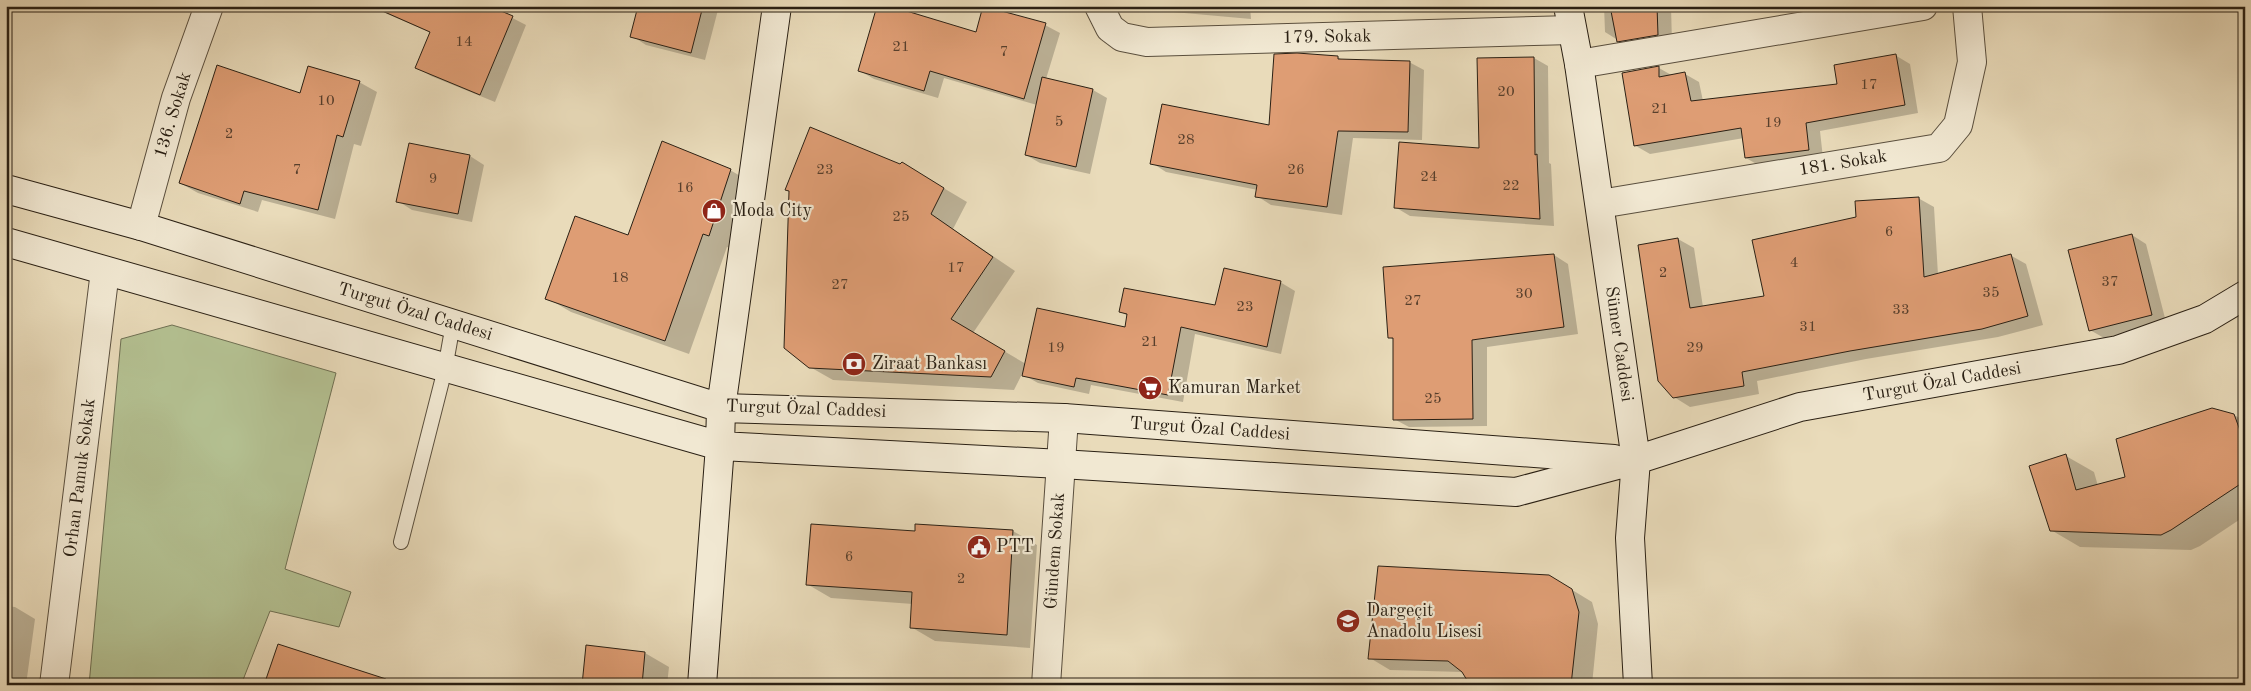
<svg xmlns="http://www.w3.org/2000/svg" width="2251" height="691" font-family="'Old Standard TT',serif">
  <rect width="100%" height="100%" fill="#e9dbba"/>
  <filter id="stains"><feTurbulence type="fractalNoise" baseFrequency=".004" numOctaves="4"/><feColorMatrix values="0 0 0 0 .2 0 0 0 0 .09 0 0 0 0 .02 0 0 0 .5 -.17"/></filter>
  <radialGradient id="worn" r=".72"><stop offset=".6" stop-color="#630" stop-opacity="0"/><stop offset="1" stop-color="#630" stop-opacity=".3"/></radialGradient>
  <path fill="#b4c192" stroke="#6f7053" d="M 172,325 L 336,373 L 285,569 L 351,592 L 339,627 L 270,611 L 241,685 L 89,685 L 121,339 Z"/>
  <path fill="#0003" d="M 369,6 L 503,6 L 501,12 L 526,25 L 495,102 L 431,76 L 416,67 L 431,33 Z
    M 639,6 L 719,6 L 705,60 L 646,45 L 632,36 Z
    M 1145,6 L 1250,6 L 1251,19 L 1151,10 Z
    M 1604,6 L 1671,6 L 1672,43 L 1632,49 L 1605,32 Z
    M 1045,25 L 1060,33 L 1046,79 L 1093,90 L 1107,98 L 1090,174 L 1040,163 L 1026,155 L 1037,105 L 944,78 L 938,98 L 874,79 L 860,71 L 976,34 Z
    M 1895,55 L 1910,64 L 1918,113 L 1820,131 L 1823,158 L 1760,166 L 1746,158 L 1744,138 L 1650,154 L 1636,146 L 1659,68 L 1673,76 L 1685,74 L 1699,82 L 1703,101 L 1839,85 Z
    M 1338,57 L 1342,60 L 1409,62 L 1424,70 L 1422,140 L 1353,138 L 1342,215 L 1271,205 L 1257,196 L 1258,190 L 1166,172 L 1152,163 L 1270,126 Z
    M 1534,58 L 1548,66 L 1549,163 L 1551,164 L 1554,226 L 1410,216 L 1395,207 L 1480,149 Z
    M 359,82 L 377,92 L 361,146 L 354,144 L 335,219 L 262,200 L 258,212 L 198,193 L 180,183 L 301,95 Z
    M 470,156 L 484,165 L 472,222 L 412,210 L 398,201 Z
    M 730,170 L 754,184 L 733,249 L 727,247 L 689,354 L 571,312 L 547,298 Z
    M 925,177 L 967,202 L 953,229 L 1015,271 L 973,333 L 1026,364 L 1126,329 L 1128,316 L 1121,312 L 1216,306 L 1280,282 L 1295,291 L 1281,354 L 1195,334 L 1183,402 L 1091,385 L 1089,394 L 1038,383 L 1022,374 L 1014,390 L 833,380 L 810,367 Z
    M 1918,198 L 1934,207 L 1938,275 L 2010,255 L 2026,264 L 2043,325 L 1998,337 L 1866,359 L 1757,381 L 1759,394 L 1690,407 L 1674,397 L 1639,246 L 1678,239 L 1694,248 L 1703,307 L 1766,297 L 1857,218 Z
    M 2132,235 L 2146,244 L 2166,322 L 2104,338 L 2090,330 Z
    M 1554,255 L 1568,264 L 1578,334 L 1487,347 L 1487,426 L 1409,427 L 1394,419 L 1394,340 L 1389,337 Z
    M 2234,415 L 2245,421 L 2245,516 L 2200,546 L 2191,550 L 2080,547 L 2051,530 L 2066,456 L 2094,472 L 2098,486 L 2127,478 Z
    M 1013,531 L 1037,545 L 1030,648 L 935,641 L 911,627 L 913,604 L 831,598 L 807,584 L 916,532 Z
    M 1569,588 L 1592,602 L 1598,624 L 1592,685 L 1471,685 L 1463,672 L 1390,670 L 1370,658 Z
    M 6,606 L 15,607 L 35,619 L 26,685 L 6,685 Z
    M 278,645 L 401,685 L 266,685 Z
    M 587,647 L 645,653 L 669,667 L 667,685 L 583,685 Z"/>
  <path fill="#de9d74" stroke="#2a2014" d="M 371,6 L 489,6 L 513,16 L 480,95 L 415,68 L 430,32 Z
    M 638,6 L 703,6 L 691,53 L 630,37 Z
    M 877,6 L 890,6 L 976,32 L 983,6 L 1046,23 L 1024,99 L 930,71 L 924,91 L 858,71 Z
    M 1610,6 L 1657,6 L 1658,35 L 1617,42 Z
    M 1297,53 L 1338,56 L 1338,59 L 1410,61 L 1408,132 L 1338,131 L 1327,207 L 1255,197 L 1257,185 L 1150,164 L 1162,104 L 1269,125 L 1274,54 Z
    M 1896,54 L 1905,105 L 1806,123 L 1809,150 L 1745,158 L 1741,128 L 1634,146 L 1622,73 L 1659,66 L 1659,77 L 1685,72 L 1691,101 L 1837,84 L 1834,65 Z
    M 1534,57 L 1535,155 L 1537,154 L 1540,219 L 1394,208 L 1399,142 L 1479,148 L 1477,58 Z
    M 217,65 L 300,93 L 308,66 L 360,81 L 343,137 L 337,135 L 318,210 L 244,191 L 240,204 L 179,183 Z
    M 1042,77 L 1093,89 L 1076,167 L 1025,155 Z
    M 810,127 L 900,164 L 902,162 L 944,188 L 931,214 L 993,257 L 951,319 L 1005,351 L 991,377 L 809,368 L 784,348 L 789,191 L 785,190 Z
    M 662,141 L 731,169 L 709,236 L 703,234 L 665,341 L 545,299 L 575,216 L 628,235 Z
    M 409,143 L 470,155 L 458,214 L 396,202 Z
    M 1919,197 L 1924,277 L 2011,254 L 2028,316 L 1982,329 L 1850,351 L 1742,372 L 1744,386 L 1673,398 L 1658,381 L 1638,245 L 1678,238 L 1690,308 L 1764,296 L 1752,240 L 1856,217 L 1855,201 Z
    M 2132,234 L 2152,315 L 2089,331 L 2068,250 Z
    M 1554,254 L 1564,327 L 1472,340 L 1473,419 L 1393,420 L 1393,338 L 1388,338 L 1383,267 Z
    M 1224,268 L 1281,281 L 1267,347 L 1181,327 L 1168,395 L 1076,378 L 1074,387 L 1022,376 L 1037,308 L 1125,327 L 1127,314 L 1119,312 L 1124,288 L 1215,305 Z
    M 2212,408 L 2234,414 L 2245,444 L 2245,481 L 2171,530 L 2161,535 L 2050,531 L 2029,466 L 2066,454 L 2076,490 L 2125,477 L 2116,439 Z
    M 811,524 L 915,531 L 915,524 L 1013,530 L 1007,635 L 910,628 L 912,592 L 806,585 Z
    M 1378,566 L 1549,575 L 1572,589 L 1579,612 L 1571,685 L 1470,685 L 1462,672 L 1448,661 L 1368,659 Z
    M 278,644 L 386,679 L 385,685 L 264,685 Z
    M 586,645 L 645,652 L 642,685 L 582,685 Z"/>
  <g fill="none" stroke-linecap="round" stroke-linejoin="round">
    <g stroke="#5a4f3e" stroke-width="16">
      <path id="lane" d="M 401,542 L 445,369 L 453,324"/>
    </g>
    <g stroke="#5a4f3e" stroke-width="30">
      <path id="street" d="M 1099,6 L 1110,28 L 1122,37 L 1147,42 L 1572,30
        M 1579,64 L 1923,6
        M 1600,204 L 1939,148 L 1958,125 L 1972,62 L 1967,6
        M 141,226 L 176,98 L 209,6
        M 54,685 L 105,271
        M 1046,685 L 1064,418"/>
    </g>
    <g stroke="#2a2014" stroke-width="30">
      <path id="secondary" d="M 1568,6 L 1579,64 L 1636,460 L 1630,538 L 1638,685
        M 6,189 L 141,226 L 721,408 L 1064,418 L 1614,459
        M 6,242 L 720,446 L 1061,464 L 1516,492 L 1636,460 L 1800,407 L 2118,350 L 2205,319 L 2245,295
        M 702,685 L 720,446 L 721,408 L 777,6"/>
    </g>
    <use href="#lane" stroke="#f1e8d2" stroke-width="14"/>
    <use href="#street" stroke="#f1e8d2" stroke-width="28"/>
    <use href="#secondary" stroke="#f1e8d2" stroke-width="28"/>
  </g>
  <defs>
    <g id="shop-disc" transform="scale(1.25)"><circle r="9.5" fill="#8f2418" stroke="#f1e8d2"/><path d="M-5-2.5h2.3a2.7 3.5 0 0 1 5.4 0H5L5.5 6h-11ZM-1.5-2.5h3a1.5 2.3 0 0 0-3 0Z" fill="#fff"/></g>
    <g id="bank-disc" transform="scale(1.25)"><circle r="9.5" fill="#8f2418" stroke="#f1e8d2"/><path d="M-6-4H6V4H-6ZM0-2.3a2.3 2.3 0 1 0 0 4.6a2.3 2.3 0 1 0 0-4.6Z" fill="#fff"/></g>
    <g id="supermarket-disc" transform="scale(1.25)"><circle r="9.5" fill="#8f2418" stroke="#f1e8d2"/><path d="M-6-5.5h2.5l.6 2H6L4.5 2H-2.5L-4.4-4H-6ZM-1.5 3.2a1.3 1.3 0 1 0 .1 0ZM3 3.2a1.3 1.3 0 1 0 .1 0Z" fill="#fff"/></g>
    <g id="civic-disc" transform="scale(1.25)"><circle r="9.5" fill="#8f2418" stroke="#f1e8d2"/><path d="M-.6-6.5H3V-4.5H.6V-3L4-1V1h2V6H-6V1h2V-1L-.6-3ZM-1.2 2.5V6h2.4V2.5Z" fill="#fff"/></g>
    <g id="school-disc" transform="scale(1.25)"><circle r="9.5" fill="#8f2418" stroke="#f1e8d2"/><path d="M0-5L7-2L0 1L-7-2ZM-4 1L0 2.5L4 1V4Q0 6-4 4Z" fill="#fff"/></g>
  </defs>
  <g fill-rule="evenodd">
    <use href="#shop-disc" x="714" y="211"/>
    <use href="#bank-disc" x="854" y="364"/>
    <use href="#supermarket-disc" x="1150" y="388"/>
    <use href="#civic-disc" x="979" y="547"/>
    <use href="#school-disc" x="1348" y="621"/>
  </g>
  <g text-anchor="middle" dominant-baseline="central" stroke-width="4.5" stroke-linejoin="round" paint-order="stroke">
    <g font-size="15" fill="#573f2c">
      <text x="464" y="42">14</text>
      <text x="901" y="47">21</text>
      <text x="1004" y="52">7</text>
      <text x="1869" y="85">17</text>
      <text x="1506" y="92">20</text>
      <text x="326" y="101">10</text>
      <text x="1660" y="109">21</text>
      <text x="1059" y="122">5</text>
      <text x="1773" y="123">19</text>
      <text x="229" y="134">2</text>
      <text x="1186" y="140">28</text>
      <text x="297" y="170">7</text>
      <text x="825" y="170">23</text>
      <text x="1296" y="170">26</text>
      <text x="1429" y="177">24</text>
      <text x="433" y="179">9</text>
      <text x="1511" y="186">22</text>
      <text x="685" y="188">16</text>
      <text x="901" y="217">25</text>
      <text x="1889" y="232">6</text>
      <text x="1794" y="263">4</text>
      <text x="956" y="268">17</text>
      <text x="1663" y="273">2</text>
      <text x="620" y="278">18</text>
      <text x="2110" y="282">37</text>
      <text x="840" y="285">27</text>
      <text x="1991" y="293">35</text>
      <text x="1524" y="294">30</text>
      <text x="1413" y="301">27</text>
      <text x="1245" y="307">23</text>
      <text x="1901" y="310">33</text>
      <text x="1808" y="327">31</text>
      <text x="1150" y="342">21</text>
      <text x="1056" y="348">19</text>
      <text x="1695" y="348">29</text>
      <text x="1433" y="399">25</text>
      <text x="849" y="557">6</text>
      <text x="961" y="579">2</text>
    </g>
    <g font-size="18" fill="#2a2014" stroke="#f1e8d2">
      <text transform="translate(1327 37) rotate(-1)">179. Sokak</text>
      <text transform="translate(173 115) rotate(-73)">136. Sokak</text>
      <text transform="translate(1843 163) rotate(-9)">181. Sokak</text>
      <text transform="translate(415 312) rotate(17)">Turgut Özal Caddesi</text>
      <text transform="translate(1619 344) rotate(82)">Sümer Caddesi</text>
      <text transform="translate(1942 382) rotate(-10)">Turgut Özal Caddesi</text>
      <text transform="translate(806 409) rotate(2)">Turgut Özal Caddesi</text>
      <text transform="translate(1210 429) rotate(4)">Turgut Özal Caddesi</text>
      <text transform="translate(80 478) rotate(-83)">Orhan Pamuk Sokak</text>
      <text transform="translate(1055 551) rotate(-86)">Gündem Sokak</text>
    </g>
    <g font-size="18" fill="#2a2014" stroke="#f1e8d2" text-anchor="start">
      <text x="732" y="211">Moda City</text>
      <text x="872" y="364">Ziraat Bankası</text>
      <text x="1168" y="388">Kamuran Market</text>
      <text x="996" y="547">PTT</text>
      <text x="1366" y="611">Dargeçit<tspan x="1366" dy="21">Anadolu Lisesi</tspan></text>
    </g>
  </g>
  <rect width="2251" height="691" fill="none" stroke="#e9dbba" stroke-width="25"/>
  <rect x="8" y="8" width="2236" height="676" fill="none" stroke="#2a2014" stroke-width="2.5"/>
  <rect x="12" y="12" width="2226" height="666" fill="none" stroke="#2a2014"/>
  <rect width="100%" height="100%" filter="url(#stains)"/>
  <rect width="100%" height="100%" fill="url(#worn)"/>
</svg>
